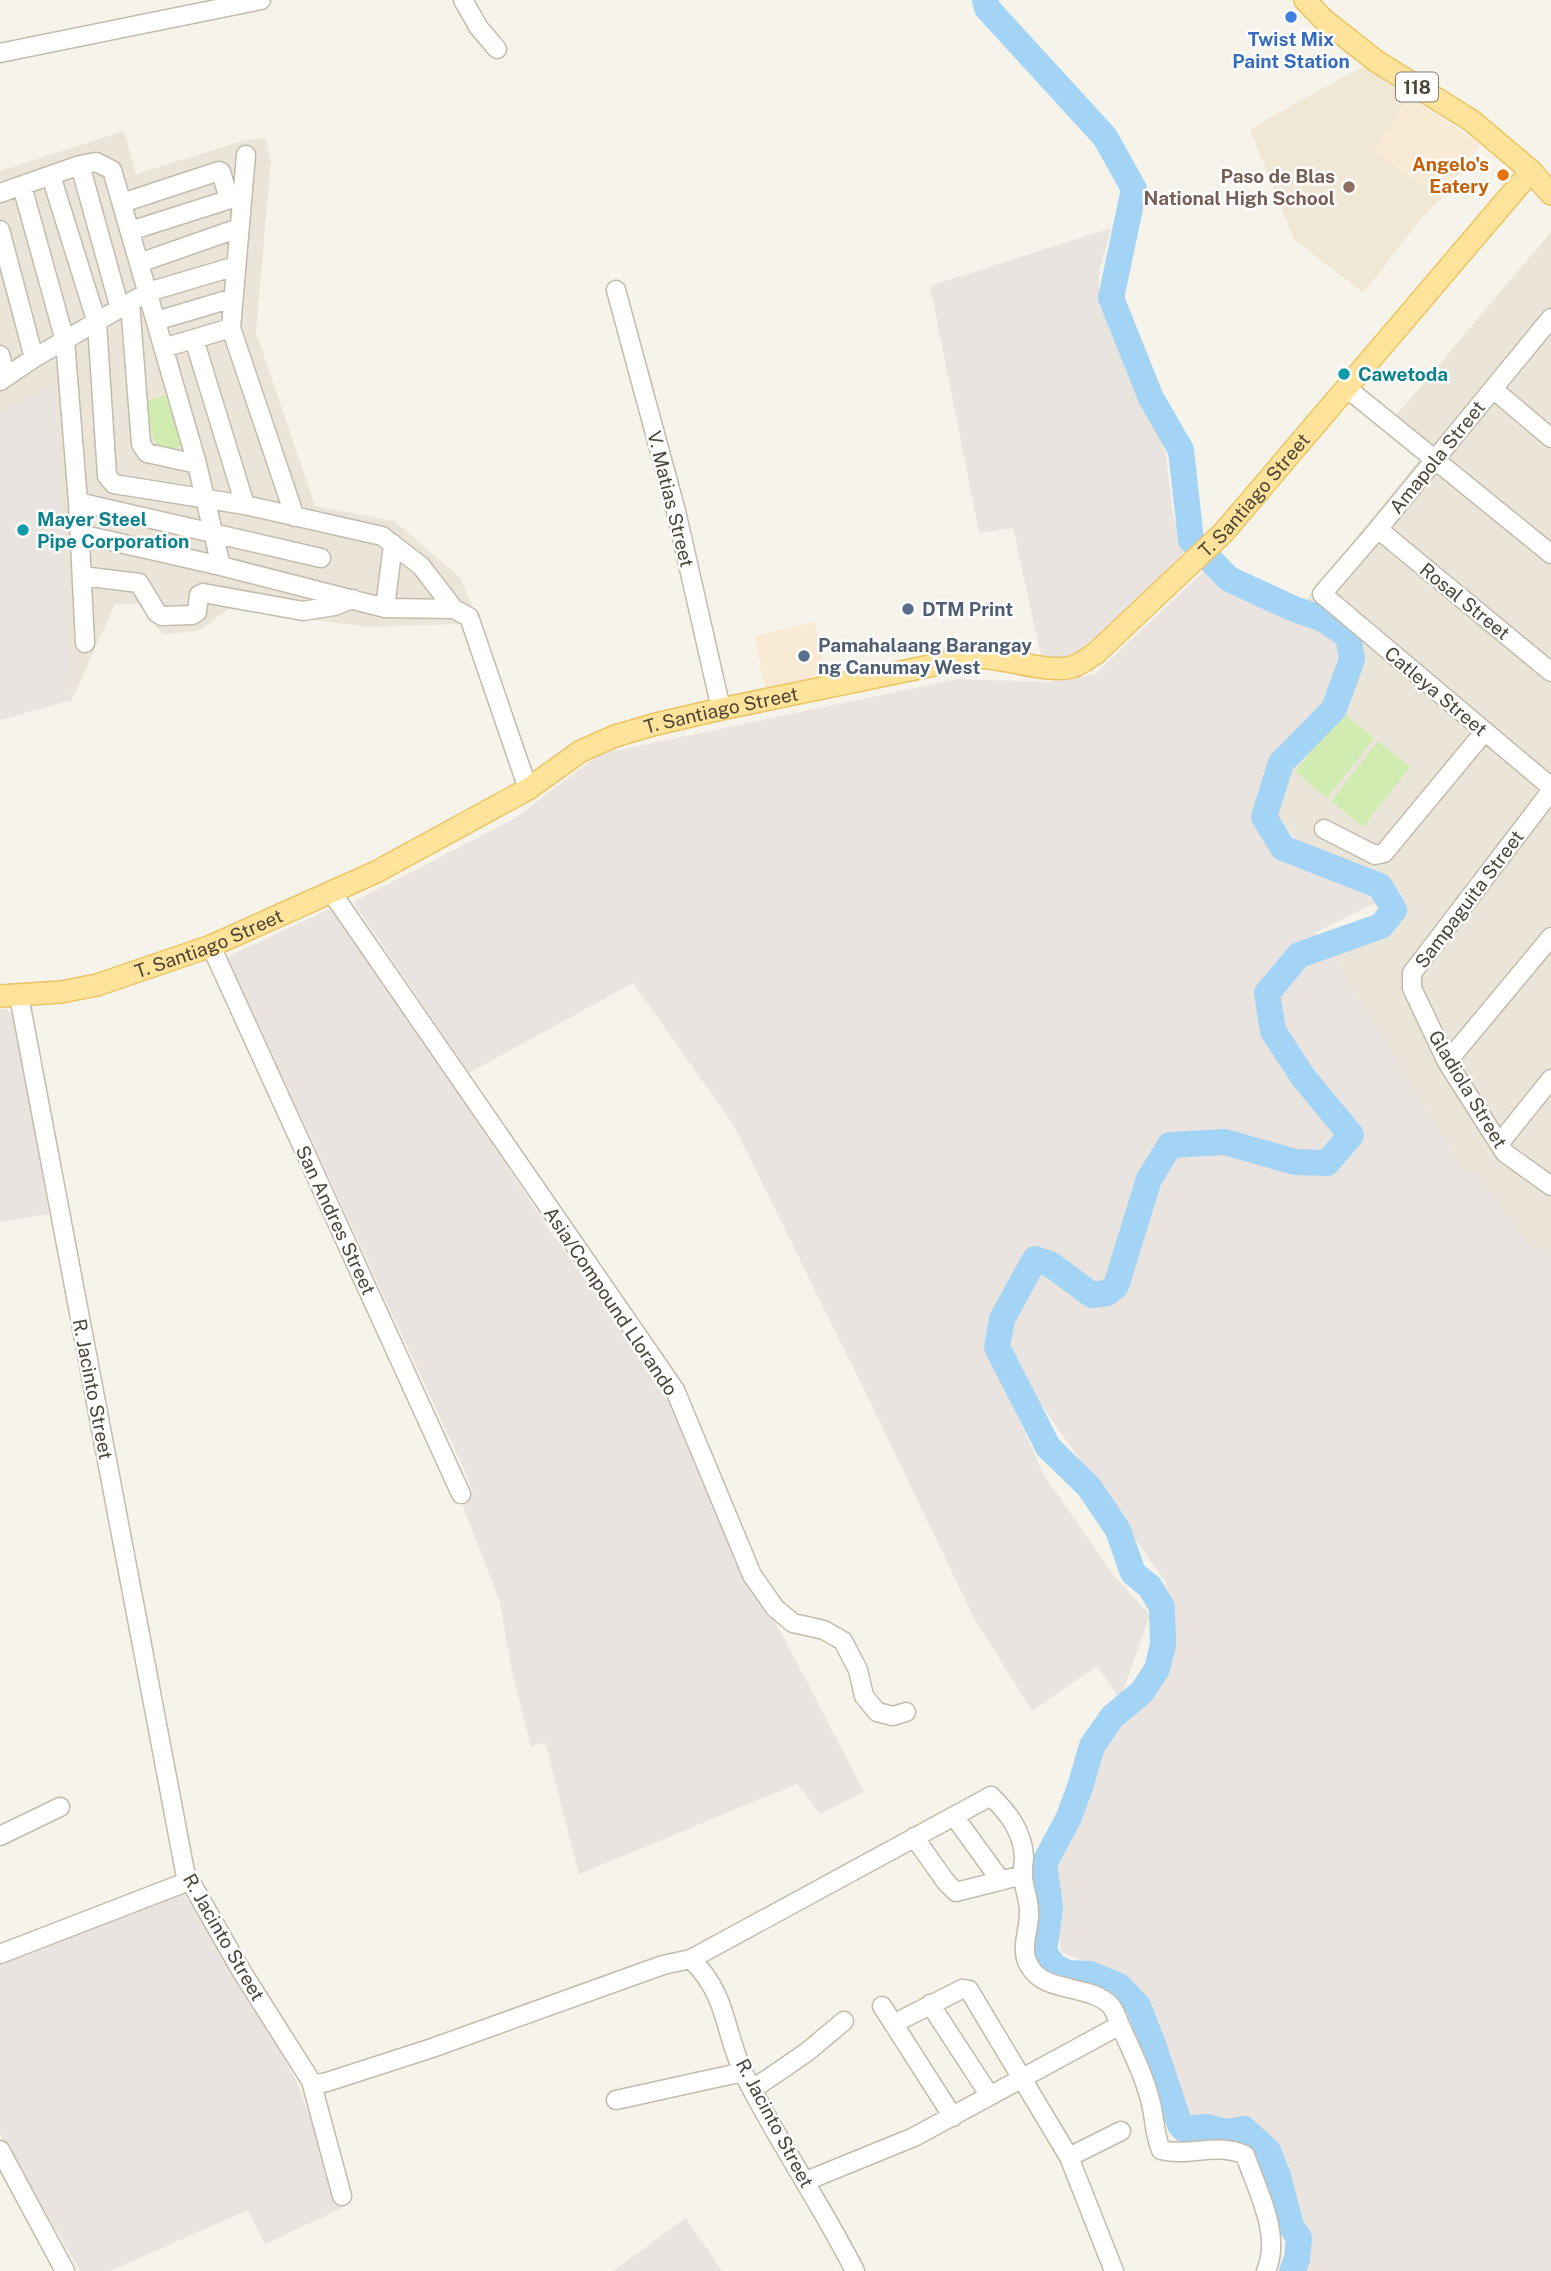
<svg xmlns="http://www.w3.org/2000/svg" width="1551" height="2271" font-family="'Public Sans',sans-serif">
  <rect width="100%" height="100%" fill="#f6f3eb"/>
  <path fill="#eae5d8" d="M 124,131 L 136,174 L 246,140 L 265,138 L 271,161 L 256,332 L 315,506 L 394,521 L 460,577 L 473,609 L 469,617 L 459,624 L 369,627 L 228,609 L 201,630 L 163,635 L 138,604 L 115,604 L 72,700 L 54,384 L 0,413 L 0,171 Z
    M 1551,232 L 1551,1253 L 1531,1249 L 1475,1172 L 1465,1173 L 1330,950 L 1382,935 L 1402,920 L 1383,877 L 1303,848 L 1276,815 L 1284,773 L 1336,720 L 1353,682 L 1360,639 L 1323,605 L 1304,602 L 1419,460 L 1383,431 Z"/>
  <path fill="#f8ead5" d="M 1410,97 L 1480,144 L 1441,199 L 1371,151 Z
    M 815,622 L 828,683 L 767,697 L 754,636 Z"/>
  <path fill="#e9e4df" d="M 1111,228 L 1099,272 L 1099,305 L 1111,326 L 1140,396 L 1157,423 L 1166,456 L 1173,514 L 1184,553 L 1081,654 L 1062,662 L 1041,656 L 1013,528 L 979,533 L 930,286 Z
    M 55,383 L 72,700 L 0,720 L 0,413 Z
    M 1203,572 L 1262,601 L 1342,636 L 1327,709 L 1279,759 L 1256,815 L 1279,853 L 1379,901 L 1315,933 L 1330,950 L 1465,1173 L 1475,1171 L 1531,1248 L 1551,1253 L 1551,2271 L 1304,2271 L 1308,2261 L 1280,2161 L 1258,2125 L 1190,2115 L 1133,1981 L 1061,1952 L 1051,1864 L 1087,1793 L 1095,1750 L 1121,1716 L 1158,1684 L 1176,1618 L 1166,1583 L 1001,1347 L 986,1346 L 1044,1475 L 1115,1577 L 1150,1615 L 1120,1699 L 1097,1666 L 1032,1711 L 974,1618 L 877,1416 L 733,1124 L 633,983 L 469,1073 L 353,902 L 514,819 L 600,754 L 958,679 L 1049,682 L 1094,675 Z
    M 334,907 L 546,1225 L 668,1395 L 686,1429 L 757,1591 L 792,1653 L 864,1792 L 820,1814 L 797,1784 L 579,1874 L 545,1742 L 531,1747 L 511,1667 L 500,1602 L 463,1506 L 473,1493 L 463,1467 L 227,957 Z
    M 0,1009 L 5,1009 L 14,1016 L 49,1214 L 0,1222 Z
    M 181,1889 L 255,2003 L 298,2085 L 342,2208 L 265,2244 L 248,2210 L 110,2271 L 80,2271 L 0,2134 L 0,1959 Z
    M 686,2218 L 722,2271 L 613,2271 Z"/>
  <path fill="#f0e8d4" d="M 1363,66 L 1410,97 L 1372,151 L 1441,199 L 1425,214 L 1363,293 L 1294,239 L 1250,129 Z"/>
  <path fill="#d1ecb1" d="M 169,394 L 184,445 L 158,453 L 143,402 Z
    M 1342,712 L 1374,738 L 1327,798 L 1295,772 Z
    M 1378,741 L 1410,767 L 1363,827 L 1331,801 Z"/>
  <g fill="none" stroke-linecap="round" stroke-linejoin="round">
    <path stroke="#a4d4f5" stroke-width="26" d="M 985,0 L 987,8 L 1105,137 L 1134,189 L 1111,298 L 1151,398 L 1181,450 L 1191,540 L 1229,579 L 1294,609 L 1323,619 L 1348,636 L 1352,659 L 1334,709 L 1281,763 L 1264,817 L 1283,848 L 1380,886 L 1394,910 L 1381,926 L 1299,955 L 1267,993 L 1273,1031 L 1303,1077 L 1351,1135 L 1327,1163 L 1295,1162 L 1225,1142 L 1170,1145 L 1149,1179 L 1116,1286 L 1107,1293 L 1092,1295 L 1050,1264 L 1035,1259 L 1002,1319 L 997,1347 L 1048,1447 L 1089,1487 L 1118,1530 L 1133,1573 L 1150,1587 L 1162,1607 L 1163,1645 L 1157,1669 L 1142,1692 L 1112,1717 L 1092,1746 L 1080,1787 L 1069,1817 L 1044,1864 L 1050,1907 L 1044,1952 L 1054,1966 L 1067,1973 L 1090,1974 L 1119,1986 L 1138,2006 L 1154,2047 L 1180,2125 L 1184,2129 L 1207,2127 L 1227,2132 L 1244,2129 L 1268,2151 L 1278,2176 L 1291,2226 L 1299,2238 L 1297,2259 L 1292,2271"/>
    <g stroke="#c3bbac" stroke-width="21">
      <path id="minor" d="M 463,0 L 479,28 L 497,49
        M 0,53 L 261,0
        M 246,155 L 231,328 L 295,517
        M 80,165 L 120,309
        M 51,176 L 97,323 L 107,476 L 114,484 L 245,505 L 382,536 L 421,566 L 454,609
        M 22,186 L 65,341 L 78,502 L 85,643
        M 0,193 L 80,165 L 96,162 L 112,170 L 197,464 L 221,566
        M 122,203 L 219,171 L 221,172 L 229,199
        M 0,230 L 34,358
        M 130,231 L 240,196
        M 139,263 L 239,228
        M 616,290 L 676,511 L 721,709
        M 130,303 L 141,444 L 147,453 L 197,464
        M 1551,318 L 1378,529 L 1322,594 L 1551,787
        M 156,321 L 233,298
        M 194,339 L 245,505
        M 163,348 L 231,328
        M 0,355 L 6,377
        M 0,381 L 34,358 L 148,292 L 236,266
        M 1348,389 L 1551,554
        M 1493,389 L 1551,438
        M 78,502 L 321,558
        M 1378,529 L 1551,672
        M 80,534 L 221,566 L 385,608 L 454,609 L 469,617 L 528,789
        M 82,576 L 139,583 L 157,613 L 162,616 L 192,615 L 197,612 L 199,595 L 203,593 L 303,611 L 334,606 L 353,599
        M 385,608 L 393,544
        M 1551,791 L 1412,973 L 1412,988 L 1447,1062 L 1505,1153 L 1551,1186
        M 1324,829 L 1375,855 L 1384,853 L 1485,731
        M 332,893 L 675,1390 L 752,1575 L 775,1608 L 793,1623 L 824,1630 L 843,1641 L 858,1670 L 864,1696 L 877,1712 L 893,1716 L 906,1712
        M 211,946 L 461,1494
        M 19,996 L 185,1872 L 242,1972 L 311,2081 L 342,2196
        M 1447,1062 L 1551,937
        M 1499,1144 L 1551,1079
        M 954,1816 L 1001,1881
        M 0,1836 L 60,1807
        M 914,1837 L 946,1882 L 956,1892 L 1023,1875
        M 0,1954 L 189,1881
        M 691,1959 C 729,1997 723,2030 744,2074 C 778,2142 821,2204 855,2271
        M 930,2004 L 990,2096
        M 882,2006 L 953,2117
        M 893,2024 L 962,1989 L 969,1990 L 1069,2157 L 1114,2271
        M 311,2081 L 318,2084 L 327,2082 L 432,2048 L 663,1965 L 691,1959 L 991,1796 C 1008,1813 1022,1830 1024,1856 C 1024,1863 1022,1870 1023,1877 C 1024,1889 1030,1902 1029,1914 C 1029,1932 1019,1950 1030,1967 C 1046,1994 1089,1983 1111,2006 C 1115,2011 1118,2020 1120,2025
        M 753,2089 L 807,2052 L 844,2021
        M 616,2100 L 743,2072
        M 0,2150 L 65,2271
        M 1069,2157 L 1121,2131
        M 806,2181 L 914,2137 L 1120,2025 C 1132,2052 1146,2079 1152,2108 C 1155,2123 1155,2136 1161,2150 C 1191,2157 1215,2142 1245,2155 C 1257,2190 1282,2235 1266,2271"/>
    </g>
    <g stroke="#ecc463" stroke-width="24">
      <g id="major">
        <path d="M 1305,0 L 1324,20 L 1376,61 L 1472,121 L 1531,171 L 1551,194"/>
        <path id="s1" d="M 0,996 L 61,992 L 97,985 L 211,946 L 376,872 L 528,789 L 581,751 L 615,736 L 656,724 L 721,709 L 973,657 C 1003,656 1046,674 1072,667 C 1081,664 1088,658 1096,653 L 1223,533 L 1531,171"/>
      </g>
    </g>
    <use href="#minor" stroke="#fff" stroke-width="18"/>
    <use href="#major" stroke="#ffe39b" stroke-width="21"/>
  </g>
  <circle fill="#3f7fe0" stroke="#fff" stroke-width="2.5" cx="1291" cy="17" r="7"/>
  <circle fill="#e8710a" stroke="#fff" stroke-width="2.5" cx="1503" cy="175" r="7"/>
  <circle fill="#8d6e63" stroke="#fff" stroke-width="2.5" cx="1349" cy="187" r="7"/>
  <g fill="#0f9aa8" stroke="#fff" stroke-width="2.5">
    <circle cx="1344" cy="374" r="7"/>
    <circle cx="23" cy="530" r="7"/>
  </g>
  <g fill="#5c6f8a" stroke="#fff" stroke-width="2.5">
    <circle cx="908" cy="609" r="7"/>
    <circle cx="804" cy="656" r="7"/>
  </g>
  <g text-anchor="middle" dominant-baseline="central" stroke-width="5" stroke-linejoin="round" paint-order="stroke">
    <rect fill="#fff" stroke="#817c74" stroke-width="2" x="1396" y="72.5" width="42" height="29" rx="5"/>
    <g font-size="18" font-weight="bold" fill="#4b4438">
      <text x="1417" y="87">118</text>
    </g>
    <g font-size="19" font-weight="bold" fill="#366cbe" stroke="#fff">
      <text x="1291" y="39">Twist Mix<tspan x="1291" dy="22">Paint Station</tspan></text>
    </g>
    <g font-size="19" font-weight="bold" fill="#c56008" stroke="#fff" text-anchor="end">
      <text x="1489" y="164">Angelo's<tspan x="1489" dy="22">Eatery</tspan></text>
    </g>
    <g font-size="19" font-weight="bold" fill="#785e54" stroke="#fff" text-anchor="end">
      <text x="1335" y="176">Paso de Blas<tspan x="1335" dy="22">National High School</tspan></text>
    </g>
    <g font-size="19" font-weight="bold" fill="#0d838f" stroke="#fff" text-anchor="start">
      <text x="1358" y="374">Cawetoda</text>
      <text x="37" y="519">Mayer Steel<tspan x="37" dy="22">Pipe Corporation</tspan></text>
    </g>
    <g font-size="19" fill="#4b4438" stroke="#fff">
      <text transform="translate(1437 457) rotate(-51)">Amapola Street</text>
      <text stroke="none"><textPath href="#s1" startOffset="1393">T. Santiago Street</textPath></text>
      <text transform="translate(671 499) rotate(76)">V. Matias Street</text>
      <text transform="translate(1465 601) rotate(39)">Rosal Street</text>
      <text transform="translate(1436 691) rotate(40)">Catleya Street</text>
      <text stroke="none"><textPath href="#s1" startOffset="784">T. Santiago Street</textPath></text>
      <text transform="translate(1469 899) rotate(-53)">Sampaguita Street</text>
      <text stroke="none"><textPath href="#s1" startOffset="217">T. Santiago Street</textPath></text>
      <text transform="translate(1468 1089) rotate(59)">Gladiola Street</text>
      <text transform="translate(336 1220) rotate(65)">San Andres Street</text>
      <text transform="translate(611 1301) rotate(56)">Asia/Compound Llorando</text>
      <text transform="translate(93 1389) rotate(79)">R. Jacinto Street</text>
      <text transform="translate(224 1937) rotate(60)">R. Jacinto Street</text>
      <text transform="translate(775 2123) rotate(62)">R. Jacinto Street</text>
    </g>
    <g font-size="19" font-weight="bold" fill="#4e5e75" stroke="#fff" text-anchor="start">
      <text x="922" y="609">DTM Print</text>
      <text x="818" y="645">Pamahalaang Barangay<tspan x="818" dy="22">ng Canumay West</tspan></text>
    </g>
  </g>
</svg>
